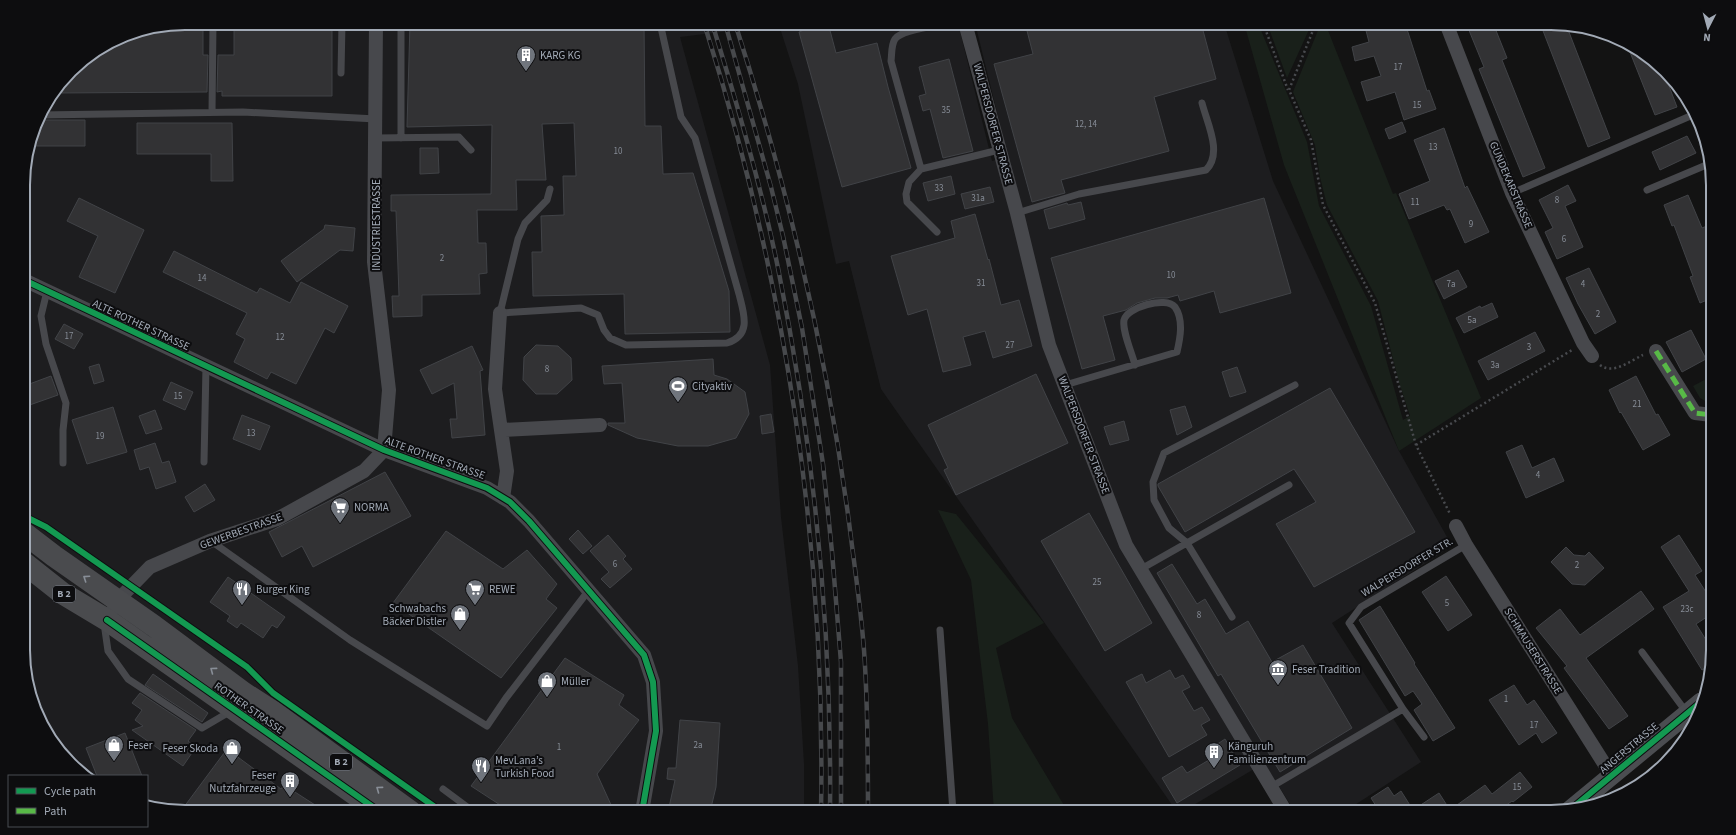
<svg xmlns="http://www.w3.org/2000/svg" width="1736" height="835" font-family="'Source Sans 3',sans-serif">
  <rect width="100%" height="100%" fill="#131313"/>
  <path fill="#1d1d1f" d="M 185,23 L 958,23 L 992,161 L 1008,157 L 975,23 L 1224,23 L 1273,181 L 1399,451 L 1452,546 L 1332,623 L 1421,762 L 1344,812 L 1295,812 L 1264,763 L 1182,812 L 1177,812 L 881,389 L 849,261 L 836,264 L 798,84 L 779,25 L 680,37 L 770,365 L 781,517 L 798,666 L 804,764 L 804,812 L 185,812 L 147,803 L 147,776 L 90,776 L 56,748 L 35,712 L 24,671 L 23,174 L 40,114 L 78,63 Z"/>
  <path fill="#19201a" d="M 1244,23 L 1258,23 L 1307,142 L 1319,206 L 1371,306 L 1403,420 L 1410,416 L 1399,382 L 1378,301 L 1327,205 L 1320,177 L 1315,145 L 1293,92 L 1321,23 L 1325,23 L 1393,194 L 1396,193 L 1481,398 L 1399,451 L 1284,165 Z
    M 1267,23 L 1312,23 L 1287,78 Z
    M 1712,376 L 1712,405 L 1700,398 L 1693,386 Z
    M 938,510 L 956,514 L 1044,623 L 996,648 L 1012,718 L 1065,807 L 1059,812 L 994,812 L 988,724 L 971,580 Z"/>
  <path fill="#323234" stroke="#414347" d="M 185,23 L 203,23 L 203,55 L 208,55 L 207,92 L 56,93 L 78,63 L 123,35 Z
    M 234,23 L 332,23 L 332,96 L 222,96 L 222,91 L 217,92 L 218,55 L 234,55 Z
    M 410,23 L 644,23 L 645,126 L 661,126 L 663,174 L 693,173 L 729,291 L 730,332 L 625,334 L 624,294 L 533,296 L 532,252 L 542,252 L 541,216 L 564,215 L 563,176 L 576,176 L 574,123 L 542,124 L 546,180 L 516,180 L 517,210 L 477,210 L 478,243 L 486,243 L 487,273 L 479,274 L 480,294 L 422,295 L 422,316 L 393,317 L 392,296 L 399,296 L 396,211 L 391,211 L 391,195 L 491,194 L 492,125 L 407,127 Z
    M 801,23 L 828,23 L 836,53 L 877,43 L 888,87 L 911,168 L 842,187 L 799,32 L 804,30 Z
    M 1025,23 L 1201,23 L 1216,79 L 1154,97 L 1169,151 L 1061,180 L 1065,193 L 1032,202 L 994,64 L 1033,54 Z
    M 1364,23 L 1405,23 L 1427,91 L 1429,90 L 1436,109 L 1404,120 L 1395,92 L 1367,101 L 1361,82 L 1381,76 L 1374,56 L 1355,61 L 1352,47 L 1369,42 Z
    M 1466,23 L 1493,23 L 1507,58 L 1502,60 L 1545,168 L 1523,177 L 1479,69 L 1484,67 Z
    M 1540,23 L 1551,23 L 1567,27 L 1610,138 L 1588,147 Z
    M 1626,42 L 1664,73 L 1677,107 L 1655,115 Z
    M 949,59 L 973,151 L 943,158 L 930,109 L 923,111 L 919,96 L 926,94 L 919,67 Z
    M 38,120 L 85,120 L 85,146 L 31,146 Z
    M 1402,122 L 1406,132 L 1389,139 L 1385,129 Z
    M 137,123 L 232,123 L 233,181 L 211,181 L 211,154 L 137,154 Z
    M 1444,128 L 1465,188 L 1467,186 L 1489,232 L 1465,243 L 1450,209 L 1447,210 L 1444,205 L 1409,219 L 1399,194 L 1430,181 L 1414,140 Z
    M 1687,136 L 1696,153 L 1660,170 L 1652,152 Z
    M 420,148 L 438,148 L 439,173 L 420,174 Z
    M 951,176 L 955,194 L 928,201 L 923,183 Z
    M 1568,185 L 1576,201 L 1565,206 L 1583,247 L 1557,259 L 1545,232 L 1553,228 L 1539,200 Z
    M 990,187 L 994,202 L 965,209 L 961,194 Z
    M 1688,195 L 1702,228 L 1712,224 L 1712,298 L 1700,303 L 1690,277 L 1693,276 L 1674,225 L 1672,226 L 1664,205 Z
    M 79,198 L 144,230 L 115,293 L 79,277 L 98,236 L 67,221 Z
    M 1264,198 L 1291,293 L 1220,313 L 1214,291 L 1180,301 L 1178,295 L 1167,298 L 1155,298 L 1137,303 L 1126,310 L 1103,316 L 1115,360 L 1082,369 L 1051,258 Z
    M 1081,202 L 1085,219 L 1049,229 L 1044,210 L 1067,203 L 1068,205 Z
    M 975,214 L 988,260 L 989,259 L 1001,305 L 1019,300 L 1032,346 L 993,358 L 985,331 L 963,337 L 971,365 L 943,372 L 927,309 L 908,315 L 891,256 L 955,238 L 951,221 Z
    M 325,225 L 355,228 L 353,251 L 340,250 L 297,282 L 281,261 L 324,229 Z
    M 174,251 L 257,293 L 260,288 L 290,303 L 301,282 L 348,306 L 334,333 L 325,328 L 296,384 L 271,372 L 267,379 L 234,362 L 245,339 L 236,334 L 247,313 L 163,272 Z
    M 1589,268 L 1616,322 L 1595,334 L 1578,304 L 1566,278 Z
    M 1458,270 L 1467,287 L 1444,299 L 1435,281 Z
    M 1492,303 L 1498,317 L 1464,333 L 1456,318 L 1480,306 L 1481,308 Z
    M 64,324 L 83,334 L 74,349 L 55,339 Z
    M 1691,330 L 1706,359 L 1682,372 L 1666,342 Z
    M 1535,332 L 1545,351 L 1488,380 L 1478,361 Z
    M 536,345 L 558,346 L 571,358 L 572,380 L 557,394 L 536,394 L 523,380 L 524,357 Z
    M 472,346 L 483,370 L 480,371 L 485,435 L 452,438 L 450,419 L 457,419 L 454,383 L 432,394 L 420,370 Z
    M 713,359 L 714,375 L 727,379 L 745,392 L 749,414 L 736,438 L 708,446 L 678,446 L 637,438 L 608,425 L 608,423 L 625,423 L 622,383 L 604,384 L 602,366 Z
    M 99,364 L 104,381 L 94,384 L 89,367 Z
    M 1237,367 L 1246,392 L 1230,397 L 1222,372 Z
    M 1036,374 L 1068,443 L 956,495 L 944,470 L 948,468 L 928,425 Z
    M 51,376 L 58,395 L 24,407 L 24,386 Z
    M 1636,376 L 1656,415 L 1658,414 L 1670,435 L 1643,450 L 1621,412 L 1620,413 L 1609,390 Z
    M 171,382 L 193,392 L 185,410 L 163,400 Z
    M 1330,388 L 1415,532 L 1314,587 L 1276,524 L 1316,502 L 1294,469 L 1185,532 L 1158,486 L 1158,484 Z
    M 1185,406 L 1192,427 L 1177,435 L 1170,410 Z
    M 113,407 L 127,452 L 87,464 L 72,420 Z
    M 155,410 L 162,429 L 146,434 L 139,416 Z
    M 771,414 L 774,432 L 762,434 L 760,416 Z
    M 242,415 L 270,426 L 260,450 L 233,439 Z
    M 1124,421 L 1129,440 L 1110,445 L 1104,427 Z
    M 155,443 L 162,463 L 169,461 L 176,482 L 156,489 L 149,467 L 140,470 L 134,450 Z
    M 1522,445 L 1532,468 L 1554,458 L 1564,481 L 1526,498 L 1506,452 Z
    M 385,472 L 411,516 L 313,567 L 302,546 L 282,557 L 269,532 Z
    M 205,484 L 215,500 L 194,512 L 185,497 Z
    M 1089,513 L 1152,623 L 1105,651 L 1041,541 Z
    M 578,530 L 592,546 L 583,554 L 569,539 Z
    M 446,531 L 503,569 L 527,550 L 557,584 L 546,599 L 557,608 L 501,678 L 393,603 Z
    M 608,535 L 626,556 L 623,559 L 632,569 L 610,588 L 601,579 L 609,572 L 590,551 Z
    M 1679,535 L 1702,571 L 1695,575 L 1713,603 L 1713,613 L 1696,624 L 1713,651 L 1709,666 L 1702,670 L 1663,607 L 1689,591 L 1661,547 Z
    M 1566,547 L 1574,555 L 1585,556 L 1589,552 L 1604,568 L 1585,585 L 1572,584 L 1551,562 Z
    M 1172,564 L 1197,604 L 1205,599 L 1226,634 L 1248,621 L 1272,662 L 1303,645 L 1352,728 L 1280,772 L 1221,674 L 1218,676 L 1157,573 Z
    M 1446,576 L 1472,615 L 1448,631 L 1422,592 Z
    M 228,577 L 285,617 L 277,628 L 272,625 L 263,638 L 241,623 L 237,628 L 227,621 L 230,616 L 210,602 Z
    M 1641,591 L 1654,609 L 1586,658 L 1628,716 L 1609,729 L 1564,668 L 1567,666 L 1536,628 L 1560,609 L 1580,635 Z
    M 1380,606 L 1415,663 L 1414,664 L 1455,728 L 1433,741 L 1414,710 L 1422,704 L 1413,691 L 1405,696 L 1359,620 Z
    M 565,658 L 624,695 L 619,705 L 639,720 L 597,774 L 612,807 L 601,812 L 511,812 L 471,786 Z
    M 1170,670 L 1175,679 L 1183,675 L 1190,687 L 1182,691 L 1194,711 L 1202,707 L 1210,720 L 1201,725 L 1207,735 L 1169,757 L 1126,682 L 1142,674 L 1146,683 Z
    M 153,674 L 208,713 L 202,722 L 145,685 Z
    M 1514,685 L 1527,705 L 1534,700 L 1557,733 L 1542,743 L 1536,733 L 1519,745 L 1489,700 Z
    M 140,693 L 196,730 L 188,741 L 196,747 L 183,766 L 132,730 L 143,726 L 135,720 L 142,710 L 132,703 Z
    M 680,720 L 720,723 L 716,787 L 710,812 L 668,812 L 675,780 L 667,779 L 668,768 L 676,768 Z
    M 125,733 L 142,776 L 97,776 L 86,748 Z
    M 1225,739 L 1240,765 L 1177,803 L 1162,778 L 1182,766 L 1187,773 L 1214,757 L 1210,749 Z
    M 227,749 L 281,789 L 284,785 L 326,812 L 181,811 Z
    M 1520,772 L 1532,787 L 1513,802 L 1512,801 L 1497,812 L 1391,812 L 1386,804 L 1378,809 L 1371,798 L 1388,787 L 1394,796 L 1401,791 L 1413,810 L 1439,793 L 1450,810 L 1485,785 L 1492,794 Z"/>
  <g fill="none" stroke-linecap="round" stroke-linejoin="round">
    <path stroke="#484a4e" stroke-width="2.5" stroke-dasharray="2 3" stroke-linecap="butt" d="M 1263,23 L 1288,90
      M 1316,23 L 1289,90 L 1311,140 L 1323,205 L 1375,303 L 1416,445 L 1450,514
      M 1600,365 C 1613,375 1630,361 1643,355
      M 1416,445 L 1572,350"/>
    <path stroke="#47484c" stroke-width="7" d="M 401,23 L 401,138
      M 341,73 L 342,23
      M 212,112 L 213,23
      M 39,115 L 243,112 L 376,119
      M 376,138 L 459,137 L 471,150
      M 921,169 L 999,150
      M 550,189 L 547,200 L 525,223 L 518,239 L 500,313 L 581,308 L 598,315 L 604,330 L 610,338 L 626,345 L 727,343 C 752,335 744,314 739,294 L 695,138 L 681,117 L 660,23
      M 1647,190 L 1711,163
      M 1512,193 L 1695,114
      M 1017,213 L 1079,194 L 1206,170 C 1223,153 1207,123 1202,103
      M 937,232 L 907,202 L 906,194 L 909,182 L 921,169 L 891,61 C 892,54 891,45 895,39 C 902,29 937,26 950,23
      M 47,291 L 41,316 L 46,344 L 66,403 L 63,430 L 63,463
      M 1065,385 L 1177,352 C 1180,339 1184,320 1175,307 C 1166,296 1127,307 1124,320 C 1122,331 1132,353 1135,365
      M 204,462 L 206,366
      M 211,541 L 350,640 L 487,726 L 506,698 L 589,590
      M 1141,569 L 1289,485
      M 1232,617 L 1187,543 L 1169,528 L 1154,500 L 1153,482 L 1164,453 L 1295,385
      M 106,623 L 105,630 L 108,651 L 128,679 L 202,728 L 231,711
      M 940,630 L 953,812
      M 1642,652 L 1687,713
      M 1424,737 L 1403,709 L 1349,623 L 1361,607 L 1466,545
      M 1271,787 L 1403,709
      M 443,789 L 474,812"/>
    <path stroke="#47484c" stroke-width="14" d="M 965,23 L 1017,213 L 1049,345 L 1126,545 L 1286,812
      M 1446,23 L 1512,193 L 1583,343 L 1592,356
      M 24,280 L 384,450 L 487,488 L 510,502 L 529,521 L 644,655 L 653,682 L 656,731 L 642,812
      M 500,313 L 495,389 L 507,471 L 503,498
      M 1656,351 L 1695,413 L 1712,415
      M 501,430 L 600,425
      M 1456,526 L 1466,545 L 1612,776
      M 114,608 L 118,600 L 150,567 L 210,541 L 277,519 L 364,471 L 384,450 L 389,390 L 374,262 L 376,23"/>
    <path stroke="#4b4d51" stroke-width="19" d="M 1570,810 L 1701,702"/>
    <path stroke="#4a4b4e" stroke-width="22" d="M 24,533 L 54,556 L 154,626 L 244,693 L 272,711 L 411,812
      M 24,563 L 62,593 L 107,620 L 380,812"/>
    <g stroke="#47494c" stroke-width="4.5">
      <path id="rail" d="M 704,23 C 785,277 826,545 821,812
        M 712,23 C 737,103 761,185 778,268 C 814,447 832,629 830,812
        M 725,23 L 771,187 L 783,236 L 802,328 L 823,464 L 832,552 L 841,662 L 841,812
        M 735,23 C 788,188 828,358 850,530 C 855,570 861,610 864,650 C 868,704 868,758 868,812"/>
    </g>
    <use href="#rail" stroke="#0d0d0f" stroke-width="3" stroke-dasharray="9" stroke-linecap="butt"/>
    <path stroke="#58b947" stroke-width="5" stroke-dasharray="10 5" stroke-linecap="butt" d="M 1656,351 L 1695,413 L 1712,415"/>
    <g stroke="#0d0d0f" stroke-width="8">
      <path id="cycleway" d="M 24,280 L 384,450 L 487,488 L 510,502 L 529,521 L 644,655 L 653,682 L 656,731 L 642,812
        M 24,516 L 46,527 L 247,667 L 273,693 L 442,812
        M 107,620 L 380,812
        M 1570,810 L 1701,702"/>
    </g>
    <use href="#cycleway" stroke="#139951" stroke-width="6"/>
  </g>
  <defs><path id="oneway-chevron" d="M-2-3.5L2.5 0L-2 3.5" fill="none" stroke-width="1.6" stroke-linecap="round" stroke-linejoin="round"/></defs>
  <g stroke="#888e97">
    <use href="#oneway-chevron" transform="translate(86 578) rotate(-146)"/>
    <use href="#oneway-chevron" transform="translate(213 670) rotate(-143)"/>
    <use href="#oneway-chevron" transform="translate(379 789) rotate(-144)"/>
  </g>
  <defs>
    <g id="building-pin" transform="scale(1)"><path d="M0 17L-7.5 6A9.5 9.5 0 1 1 7.5 6Z" fill="#70757d" stroke="#0d0d0f"/><path d="M-4-6H4V6H1V3H-1V6H-4ZM-2.5-4.3h1.7v1.8h-1.7ZM.8-4.3h1.7v1.8H.8ZM-2.5-1h1.7V.8h-1.7ZM.8-1h1.7V.8H.8Z" fill="#fff"/></g>
    <g id="stadium-pin" transform="scale(1)"><path d="M0 17L-7.5 6A9.5 9.5 0 1 1 7.5 6Z" fill="#70757d" stroke="#0d0d0f"/><path d="M0-5a6.5 5 0 1 0 0 10a6.5 5 0 1 0 0-10ZM-3.5-1.8h7v3.6h-7Z" fill="#fff"/></g>
    <g id="supermarket-pin" transform="scale(1)"><path d="M0 17L-7.5 6A9.5 9.5 0 1 1 7.5 6Z" fill="#70757d" stroke="#0d0d0f"/><path d="M-6-5.5h2.5l.6 2H6L4.5 2H-2.5L-4.4-4H-6ZM-1.5 3.2a1.3 1.3 0 1 0 .1 0ZM3 3.2a1.3 1.3 0 1 0 .1 0Z" fill="#fff"/></g>
    <g id="restaurant-pin" transform="scale(1)"><path d="M0 17L-7.5 6A9.5 9.5 0 1 1 7.5 6Z" fill="#70757d" stroke="#0d0d0f"/><path d="M-5-6h1v4h1v-4h1v4h1v-4h1v5L-1.5 .5V6h-2V.5L-5-1ZM5-6V6H3V1.5H1.5Q1.5-4 5-6Z" fill="#fff"/></g>
    <g id="shop-pin" transform="scale(1)"><path d="M0 17L-7.5 6A9.5 9.5 0 1 1 7.5 6Z" fill="#70757d" stroke="#0d0d0f"/><path d="M-5-2.5h2.3a2.7 3.5 0 0 1 5.4 0H5L5.5 6h-11ZM-1.5-2.5h3a1.5 2.3 0 0 0-3 0Z" fill="#fff"/></g>
    <g id="museum-pin" transform="scale(1)"><path d="M0 17L-7.5 6A9.5 9.5 0 1 1 7.5 6Z" fill="#70757d" stroke="#0d0d0f"/><path d="M0-6L6-3V-2H-6V-3ZM-5-1h2V3h-2ZM-1-1h2V3h-2ZM3-1h2V3H3ZM-6 4H6V6H-6Z" fill="#fff"/></g>
  </defs>
  <g fill-rule="evenodd">
    <use href="#building-pin" x="526" y="55"/>
    <use href="#stadium-pin" x="678" y="386"/>
    <use href="#supermarket-pin" x="340" y="507"/>
    <use href="#restaurant-pin" x="242" y="589"/>
    <use href="#supermarket-pin" x="475" y="589"/>
    <use href="#shop-pin" x="460" y="614"/>
    <use href="#museum-pin" x="1278" y="669"/>
    <use href="#shop-pin" x="547" y="681"/>
    <use href="#shop-pin" x="114" y="745"/>
    <use href="#shop-pin" x="232" y="748"/>
    <use href="#building-pin" x="1214" y="752"/>
    <use href="#restaurant-pin" x="481" y="766"/>
    <use href="#building-pin" x="290" y="781"/>
  </g>
  <g text-anchor="middle" dominant-baseline="central" stroke-width="4" stroke-linejoin="round" paint-order="stroke">
    <g font-size="9" fill="#868c96">
      <text x="1398" y="67">17</text>
      <text x="1417" y="105">15</text>
      <text x="946" y="110">35</text>
      <text x="1086" y="124">12, 14</text>
      <text x="1433" y="147">13</text>
      <text x="618" y="151">10</text>
      <text x="939" y="188">33</text>
      <text x="978" y="198">31a</text>
      <text x="1557" y="200">8</text>
      <text x="1415" y="202">11</text>
      <text x="1471" y="224">9</text>
      <text x="1564" y="239">6</text>
      <text x="442" y="258">2</text>
      <text x="1171" y="275">10</text>
      <text x="202" y="278">14</text>
      <text x="981" y="283">31</text>
      <text x="1451" y="284">7a</text>
      <text x="1583" y="284">4</text>
      <text x="1598" y="314">2</text>
      <text x="1472" y="320">5a</text>
      <text x="69" y="336">17</text>
      <text x="280" y="337">12</text>
      <text x="1010" y="345">27</text>
      <text x="1529" y="347">3</text>
      <text x="1495" y="365">3a</text>
      <text x="547" y="369">8</text>
      <text x="178" y="396">15</text>
      <text x="1637" y="404">21</text>
      <text x="251" y="433">13</text>
      <text x="100" y="436">19</text>
      <text x="1538" y="475">4</text>
      <text x="615" y="564">6</text>
      <text x="1577" y="565">2</text>
      <text x="1097" y="582">25</text>
      <text x="1447" y="603">5</text>
      <text x="1687" y="609">23c</text>
      <text x="1199" y="615">8</text>
      <text x="1506" y="699">1</text>
      <text x="1534" y="725">17</text>
      <text x="698" y="745">2a</text>
      <text x="559" y="747">1</text>
      <text x="1517" y="787">15</text>
    </g>
    <g fill="#0d0d0f" stroke="#757b84" stroke-width="1">
      <rect x="53" y="586" width="22" height="16" rx="3"/>
      <rect x="330" y="754" width="22" height="16" rx="3"/>
    </g>
    <g font-size="10" font-weight="bold" fill="#a2aab6">
      <text x="64" y="594">B 2</text>
      <text x="341" y="762">B 2</text>
    </g>
    <g font-size="11" fill="#a2aab6" stroke="#0d0d0f" text-anchor="start">
      <text x="540" y="55">KARG KG</text>
      <text x="692" y="386">Cityaktiv</text>
      <text x="354" y="507">NORMA</text>
      <text x="256" y="589">Burger King</text>
      <text x="489" y="589">REWE</text>
      <text x="446" y="608" text-anchor="end">Schwabachs<tspan x="446" dy="13">Bäcker Distler</tspan></text>
      <text x="1292" y="669">Feser Tradition</text>
      <text x="561" y="681">Müller</text>
      <text x="128" y="745">Feser</text>
      <text x="1228" y="746">Känguruh<tspan x="1228" dy="13">Familienzentrum</tspan></text>
      <text x="218" y="748" text-anchor="end">Feser Skoda</text>
      <text x="495" y="760">MevLana’s<tspan x="495" dy="13">Turkish Food</tspan></text>
      <text x="276" y="775" text-anchor="end">Feser<tspan x="276" dy="13">Nutzfahrzeuge</tspan></text>
    </g>
    <g font-size="11" fill="#a2aab6" stroke="#0d0d0f">
      <text transform="translate(993 124) rotate(75)">WALPERSDORFER STRASSE</text>
      <text transform="translate(1511 185) rotate(67)">GUNDEKARSTRASSE</text>
      <text transform="translate(376 225) rotate(-90)">INDUSTRIESTRASSE</text>
      <text transform="translate(141 325) rotate(25)">ALTE ROTHER STRASSE</text>
      <text transform="translate(1084 435) rotate(69)">WALPERSDORFER STRASSE</text>
      <text transform="translate(435 458) rotate(20)">ALTE ROTHER STRASSE</text>
      <text transform="translate(241 531) rotate(-20)">GEWERBESTRASSE</text>
      <text transform="translate(1407 567) rotate(-31)">WALPERSDORFER STR.</text>
      <text transform="translate(1533 651) rotate(58)">SCHMAUSERSTRASSE</text>
      <text transform="translate(249 708) rotate(35)">ROTHER STRASSE</text>
      <text transform="translate(1629 748) rotate(-40)">ANGERSTRASSE</text>
    </g>
  </g>
  <path d="M0 0H1736V835H0ZM185 30H1551A155 155 0 0 1 1706 185V650A155 155 0 0 1 1551 805H185A155 155 0 0 1 30 650V185A155 155 0 0 1 185 30Z" fill="#0d0d0f" fill-rule="evenodd"/>
  <path fill="none" stroke="#a2aab6" stroke-width="2" d="M185 30H1551A155 155 0 0 1 1706 185V650A155 155 0 0 1 1551 805H185A155 155 0 0 1 30 650V185A155 155 0 0 1 185 30Z"/>
  <rect x="8" y="775" width="140" height="52" fill="#0d0d0f" stroke="#494c52"/>
  <rect x="16" y="788" width="20" height="6" fill="#139951" stroke="#494c52"/>
  <text x="44" y="795" font-size="12" fill="#a2aab6">Cycle path</text>
  <rect x="16" y="808" width="20" height="6" fill="#58b947" stroke="#494c52"/>
  <text x="44" y="815" font-size="12" fill="#a2aab6">Path</text>
  <g transform="translate(1708 28) rotate(186)" stroke="#0d0d0f" stroke-width="3" paint-order="stroke">
  <path d="M0-3L7 15L0 10L-7 15Z" fill="#a2aab6"/>
  <text y="-6" font-size="11" font-weight="bold" text-anchor="middle" fill="#a2aab6">N</text>
  </g>
</svg>
